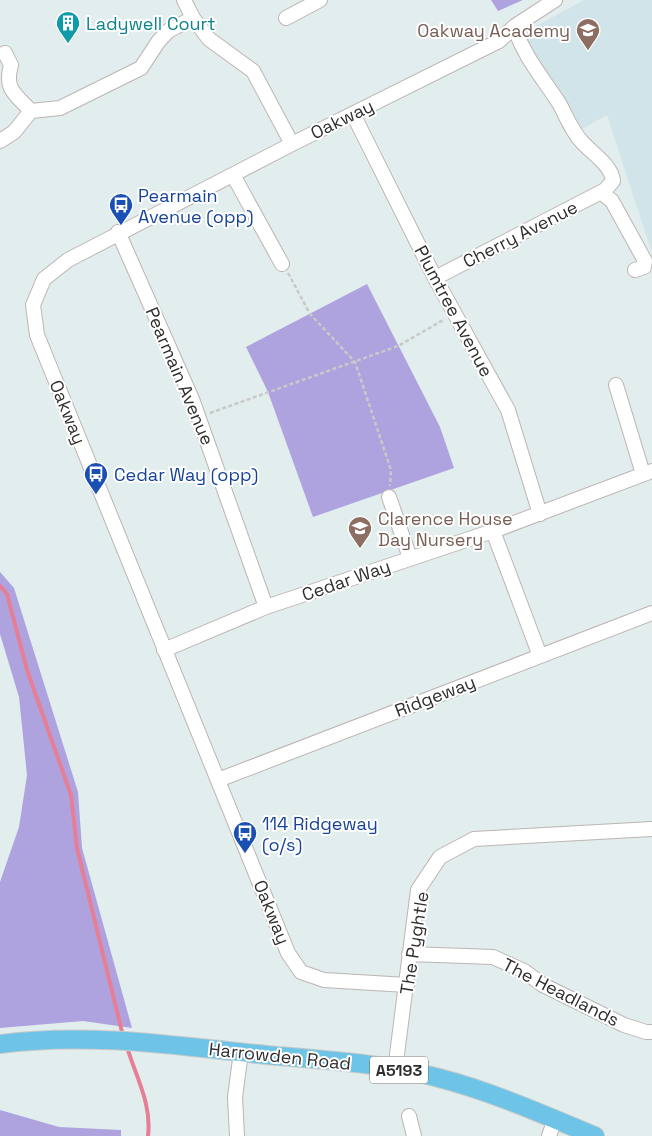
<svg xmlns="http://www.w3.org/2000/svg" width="652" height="1136" font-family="'Space Grotesk',sans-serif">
  <rect width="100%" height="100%" fill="#e2edee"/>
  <path fill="#d0e4e9" d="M 584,0 L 652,0 L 652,253 L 607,115 L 582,129 L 530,66 L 518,36 Z"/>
  <path fill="#aea3df" d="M 491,0 L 523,0 L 498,11 Z
    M 367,284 L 440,427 L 454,468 L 313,517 L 268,392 L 246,347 Z
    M 0,572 L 14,588 L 78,792 L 82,848 L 132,1028 L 83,1021 L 0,1028 L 0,882 L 19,827 L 27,775 L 19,697 L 0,634 Z
    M 0,1110 L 59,1127 L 121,1130 L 121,1136 L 0,1136 Z"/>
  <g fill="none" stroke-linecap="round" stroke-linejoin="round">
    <path stroke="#e67f95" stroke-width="4" d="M 0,586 L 7,594 L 27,670 L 71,795 L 77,848 L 123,1036
      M 127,1047 C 136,1077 152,1104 148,1136"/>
    <g stroke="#bcb5b2" stroke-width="16">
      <path id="minor" d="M 184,0 L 193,18 L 209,39 L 253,71 L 292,144
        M 286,18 L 320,0
        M 5,53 L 11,65 C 4,89 15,94 31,111
        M 353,114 L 435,278 L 508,410 L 540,514
        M 0,141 L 14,132 L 31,111 L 60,108 L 141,68 L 158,42 L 168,31 L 193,18
        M 233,175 L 282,264
        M 601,192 L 612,201 L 645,261 L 644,267 L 635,270
        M 118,232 L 192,399 L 266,607
        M 435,278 L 605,190 L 613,181 C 612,166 593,154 583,143 C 571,131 567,117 559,103 C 542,77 525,58 514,27
        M 616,385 L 643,474
        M 389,497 L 410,558
        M 493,531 L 540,656
        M 164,650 L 266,607 L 493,531 L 652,471
        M 218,780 L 652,613
        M 409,954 L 493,957 L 524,971 L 543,985 L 624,1025 L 646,1032 L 652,1032
        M 407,985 L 324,980 L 301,972 L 288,953 L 37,335 L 33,305 L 44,279 L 68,260 L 292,144 L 499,41 L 515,26 L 555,0
        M 395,1070 L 418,890 L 440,857 L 474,839 L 652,829
        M 409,1116 L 414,1136
        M 237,1136 L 235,1097 L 241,1052
        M 549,1136 L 555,1119"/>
    </g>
    <g stroke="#c9c9c9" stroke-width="20">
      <path id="major" d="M 0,1044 C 88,1032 179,1046 267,1055 C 324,1060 384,1063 439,1078 C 493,1092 544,1115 595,1136"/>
    </g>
    <path stroke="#c9c9c9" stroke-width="2.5" stroke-dasharray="4 2.5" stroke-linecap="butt" d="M 288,273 L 310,314 L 355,362 L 391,470 L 390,486
      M 210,413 L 398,346 L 445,319"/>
    <use href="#minor" stroke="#fff" stroke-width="14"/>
    <use href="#major" stroke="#6ec4e6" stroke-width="18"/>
  </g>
  <defs>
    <g id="building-pin" transform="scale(1.25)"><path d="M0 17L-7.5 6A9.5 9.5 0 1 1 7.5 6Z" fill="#0f9aa8" stroke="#fff"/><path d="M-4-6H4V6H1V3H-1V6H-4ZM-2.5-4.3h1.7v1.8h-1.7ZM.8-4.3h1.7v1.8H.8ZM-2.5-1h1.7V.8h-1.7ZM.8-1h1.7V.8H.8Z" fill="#fff"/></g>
    <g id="school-pin" transform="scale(1.25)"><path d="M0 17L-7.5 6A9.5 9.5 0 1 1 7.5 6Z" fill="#8d6e63" stroke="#fff"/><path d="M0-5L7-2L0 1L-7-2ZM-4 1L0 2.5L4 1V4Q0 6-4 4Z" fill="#fff"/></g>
    <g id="bus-pin" transform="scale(1.25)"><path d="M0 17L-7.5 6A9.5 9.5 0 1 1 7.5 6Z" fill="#1a4fb4" stroke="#fff"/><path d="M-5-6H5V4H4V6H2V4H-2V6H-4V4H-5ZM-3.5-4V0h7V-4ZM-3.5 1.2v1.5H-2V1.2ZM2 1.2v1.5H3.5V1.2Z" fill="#fff"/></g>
  </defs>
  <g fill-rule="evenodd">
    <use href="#building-pin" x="68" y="23"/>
    <use href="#school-pin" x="588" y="30"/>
    <use href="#bus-pin" x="121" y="205"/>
    <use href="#bus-pin" x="96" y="474"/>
    <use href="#school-pin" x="360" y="528"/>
    <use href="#bus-pin" x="245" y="833"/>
  </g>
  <g text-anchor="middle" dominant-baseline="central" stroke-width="4" stroke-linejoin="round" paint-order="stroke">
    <rect fill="#fff" stroke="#6d6d6d" stroke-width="1" x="370" y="1056.5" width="58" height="27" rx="4"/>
    <g font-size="16" font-weight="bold" fill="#2e2e2e">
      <text x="399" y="1070">A5193</text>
    </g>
    <g font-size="18" fill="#0d838f" stroke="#fff" text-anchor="start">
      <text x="86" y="23">Ladywell Court</text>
    </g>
    <g font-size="18" fill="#785e54" stroke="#fff" text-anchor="end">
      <text x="570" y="30">Oakway Academy</text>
      <text x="378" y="518" text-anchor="start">Clarence House<tspan x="378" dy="21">Day Nursery</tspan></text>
    </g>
    <g font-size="18" fill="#2e2e2e" stroke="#fff">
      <text transform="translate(342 119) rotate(-26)">Oakway</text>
      <text transform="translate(520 234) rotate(-27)">Cherry Avenue</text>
      <text transform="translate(454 311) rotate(62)">Plumtree Avenue</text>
      <text transform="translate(180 376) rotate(67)">Pearmain Avenue</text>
      <text transform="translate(68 412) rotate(68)">Oakway</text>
      <text transform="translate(346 580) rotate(-19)">Cedar Way</text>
      <text transform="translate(435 696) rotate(-21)">Ridgeway</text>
      <text transform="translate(272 912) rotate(68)">Oakway</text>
      <text transform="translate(414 943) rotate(-81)">The Pyghtle</text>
      <text transform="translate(561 992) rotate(27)">The Headlands</text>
      <text transform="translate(280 1056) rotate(6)">Harrowden Road</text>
    </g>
    <g font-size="18" fill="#164399" stroke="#fff" text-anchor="start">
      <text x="138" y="195">Pearmain<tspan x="138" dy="21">Avenue (opp)</tspan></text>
      <text x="114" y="474">Cedar Way (opp)</text>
      <text x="262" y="823">114 Ridgeway<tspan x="262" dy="21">(o/s)</tspan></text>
    </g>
  </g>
</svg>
